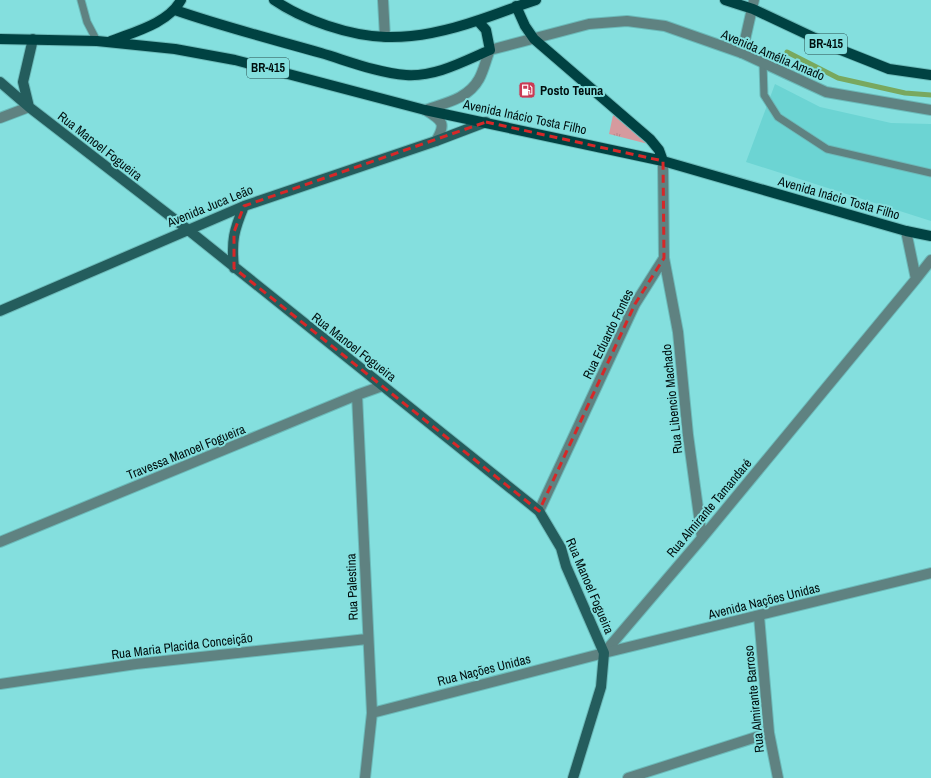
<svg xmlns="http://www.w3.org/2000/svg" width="931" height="778" font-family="'Archivo Narrow',sans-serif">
  <defs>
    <pattern id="grass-tufts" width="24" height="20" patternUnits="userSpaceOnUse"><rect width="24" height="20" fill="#d69a9e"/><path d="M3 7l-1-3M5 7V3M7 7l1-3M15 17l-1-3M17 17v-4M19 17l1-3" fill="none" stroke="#b68487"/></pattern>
  </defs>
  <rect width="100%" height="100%" fill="#84dfde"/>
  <path fill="#6cd4d3" d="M 775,84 L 820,107 L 891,123 L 931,124 L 931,221 L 746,162 Z"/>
  <path fill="url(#grass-tufts)" d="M 613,115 L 638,131 L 652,145 L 609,134 Z"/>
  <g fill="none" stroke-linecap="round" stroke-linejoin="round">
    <path stroke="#79a85e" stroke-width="5" d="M 787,52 L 838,78 L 905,93 L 931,95"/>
    <g stroke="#6cbab9" stroke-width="9">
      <path id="service" d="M 81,0 L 87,22 L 97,41
        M 763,63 L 764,95 L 778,117 L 827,149 L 931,173"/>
    </g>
    <g stroke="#6cbab9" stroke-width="12">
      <path id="minor" d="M 383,0 L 385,37
        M 742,53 L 754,0
        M 0,118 L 29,107
        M 906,231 L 916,279 L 931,260
        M 664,258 L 678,332 L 688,435 L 702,538
        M 357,395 L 372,713 L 365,778
        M 539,511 L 635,304 L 664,258 L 663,161
        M 0,542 L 357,395 L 382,386
        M 759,616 L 769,733 L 778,778
        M 0,684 L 136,664 L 367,639
        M 372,713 L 604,653 L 702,538 L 916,279
        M 628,778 L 769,733"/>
    </g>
    <g stroke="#6cbab9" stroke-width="12">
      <path id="tertiary" d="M 425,110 C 445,103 468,99 479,79 C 484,70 486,59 490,50 L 589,24 L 627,21 L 665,26 L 742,53 L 826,92 L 931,110
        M 427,111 C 443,121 446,124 436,141
        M 604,653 L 931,573"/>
    </g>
    <g stroke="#6cbab9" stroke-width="12">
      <path id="secondary" d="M 0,82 L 29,107 L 187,229 L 539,511 L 561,548 L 566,566 L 604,653 L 601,687 L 573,778
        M 29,107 L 23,82 L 33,39
        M 234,268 C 231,241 234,230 244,206
        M 0,311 L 244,206 L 436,141 L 486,122"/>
    </g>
    <g stroke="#6cbab9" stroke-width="12">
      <path id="primary" d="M 274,0 C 303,20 350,36 386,37 C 416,38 450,30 479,20 C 498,14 517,6 536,0
        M 725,0 L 753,9 L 836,48 L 889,69 L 931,75
        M 516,6 L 525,26 L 534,39 L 650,139 L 659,150 L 663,161
        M 175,10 C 224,27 272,39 321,53 C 348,61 378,73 406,75 C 436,77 464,61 490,50 L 486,30 L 478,21
        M 0,39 L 97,41 L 175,49 L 235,60 L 425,110 L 663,161 L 906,231 L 931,236
        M 111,41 C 134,32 169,23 181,0"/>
    </g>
    <use href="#service" stroke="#5f8281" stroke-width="7"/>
    <use href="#minor" stroke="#5f8281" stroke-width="10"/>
    <use href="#tertiary" stroke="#5f8281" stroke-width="10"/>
    <use href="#secondary" stroke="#245d5d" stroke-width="10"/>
    <use href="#primary" stroke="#004242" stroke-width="10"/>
  </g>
  <path fill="none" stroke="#d62828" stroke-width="3" stroke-dasharray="8 5" stroke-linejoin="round" d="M 486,122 L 663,161 L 664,258 L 635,304 L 539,511 L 234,268 L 234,232 L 244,206 Z"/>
  <defs>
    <g id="fuel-square" transform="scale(0.9)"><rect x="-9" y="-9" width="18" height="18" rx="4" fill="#cb3a54" stroke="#84dfde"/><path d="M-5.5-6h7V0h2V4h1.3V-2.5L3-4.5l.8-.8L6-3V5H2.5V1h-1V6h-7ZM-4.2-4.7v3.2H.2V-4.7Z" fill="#fff"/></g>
  </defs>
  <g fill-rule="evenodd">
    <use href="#fuel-square" x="527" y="90"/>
  </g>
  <g text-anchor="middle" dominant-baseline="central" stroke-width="4" stroke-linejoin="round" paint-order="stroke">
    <g fill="#84dfde" stroke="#284d4d" stroke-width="1">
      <rect x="805" y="34" width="42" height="20" rx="3"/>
      <rect x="247" y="58" width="42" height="20" rx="3"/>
    </g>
    <g font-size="12" font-weight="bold" fill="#000f0f">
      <text x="826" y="44">BR-415</text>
      <text x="268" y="68">BR-415</text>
    </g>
    <g font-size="13" fill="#000f0f" stroke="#84dfde">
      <text transform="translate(773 55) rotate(23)">Avenida Amélia Amado</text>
      <text transform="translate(525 117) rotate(12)">Avenida Inácio Tosta Filho</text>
      <text transform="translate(100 146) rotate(38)">Rua Manoel Fogueira</text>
      <text transform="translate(839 198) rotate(16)">Avenida Inácio Tosta Filho</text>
      <text transform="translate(210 206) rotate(-22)">Avenida Juca Leão</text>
      <text transform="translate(608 334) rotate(-64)">Rua Eduardo Fontes</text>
      <text transform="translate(354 347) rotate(38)">Rua Manoel Fogueira</text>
      <text transform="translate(672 399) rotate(-96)">Rua Libencio Machado</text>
      <text transform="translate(186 452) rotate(-22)">Travessa Manoel Fogueira</text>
      <text transform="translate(709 508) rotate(-50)">Rua Almirante Tamandaré</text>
      <text transform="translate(590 586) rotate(67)">Rua Manoel Fogueira</text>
      <text transform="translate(352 587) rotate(-92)">Rua Palestina</text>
      <text transform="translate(764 601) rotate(-14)">Avenida Nações Unidas</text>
      <text transform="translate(182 646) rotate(-7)">Rua Maria Placida Conceição</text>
      <text transform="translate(484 670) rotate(-14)">Rua Nações Unidas</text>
      <text transform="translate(754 699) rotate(-96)">Rua Almirante Barroso</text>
    </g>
    <g font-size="13" font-weight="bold" fill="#000f0f" stroke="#84dfde" text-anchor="start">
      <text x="540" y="90">Posto Teuna</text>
    </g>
  </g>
</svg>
